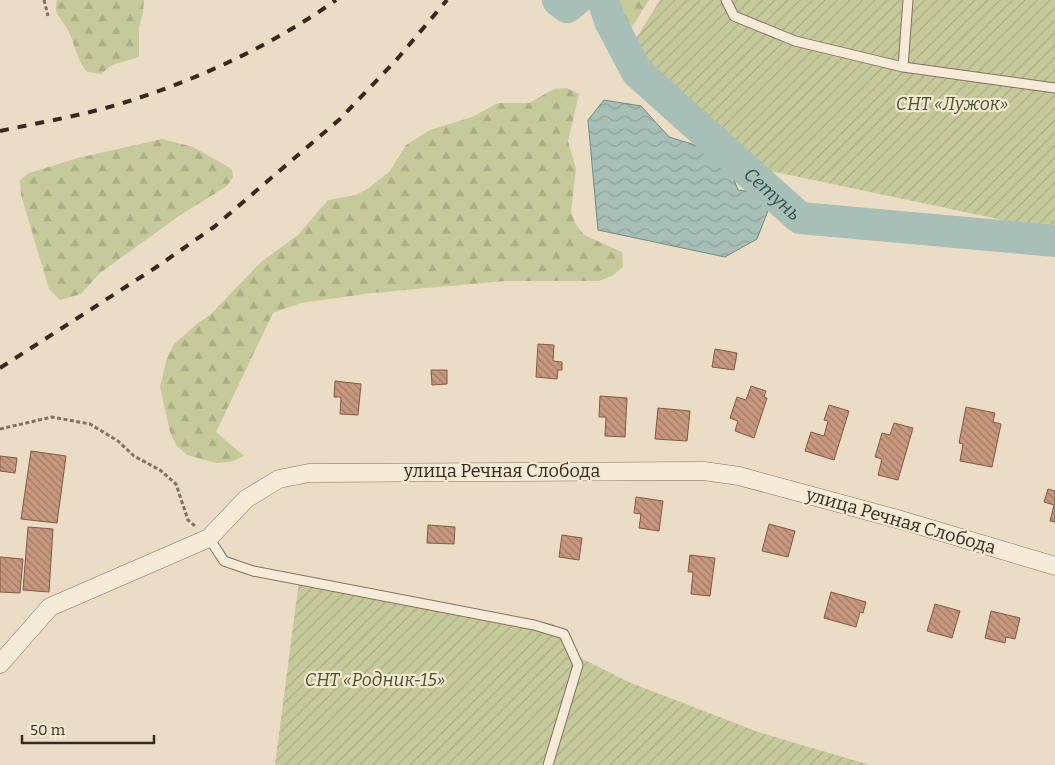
<svg xmlns="http://www.w3.org/2000/svg" width="1055" height="765" font-family="Bitter,serif">
  <defs>
    <pattern id="forest-firs" width="22" height="20" patternUnits="userSpaceOnUse" patternTransform="scale(1.25)"><rect width="22" height="20" fill="#c6c99a"/><path d="M5 1l3.5 6h-7zM16 11l3.5 6h-7z" fill="#abad84"/></pattern>
    <pattern id="garden-furrows" width="10" height="10" patternUnits="userSpaceOnUse" patternTransform="scale(1.25)"><rect width="10" height="10" fill="#c6c99a"/><path d="M-1 1l2-2M0 10L10 0M9 11l2-2" fill="none" stroke="#abad84"/></pattern>
    <pattern id="water-waves" width="16" height="10" patternUnits="userSpaceOnUse" patternTransform="scale(1.25)"><rect width="16" height="10" fill="#a7bfb6"/><path d="M0 5q4-4 8 0t8 0" fill="none" stroke="#90a49c"/></pattern>
    <pattern id="building-back-hatch" width="6" height="6" patternUnits="userSpaceOnUse" patternTransform="scale(1.25)"><rect width="6" height="6" fill="#c7977e"/><path d="M-1 5l2 2M0 0l6 6M5-1l2 2" fill="none" stroke="#a27b67"/></pattern>
  </defs>
  <rect width="100%" height="100%" fill="#ebddc5"/>
  <path fill="url(#forest-firs)" d="M 57,0 L 144,0 L 143,13 L 139,27 L 139,57 L 112,65 L 101,74 L 87,72 C 76,58 76,48 69,32 C 64,20 52,16 57,0 Z
    M 588,0 L 649,0 L 627,35 L 615,25 L 610,13 Z
    M 567,88 L 579,94 L 568,141 L 576,169 L 571,211 L 575,223 L 584,235 L 622,252 L 623,267 L 612,276 L 599,281 L 505,281 L 372,293 L 301,303 L 273,313 L 216,432 L 244,456 L 231,462 L 216,463 L 187,455 L 176,445 L 170,432 L 160,387 L 167,358 L 174,344 L 198,323 L 210,315 L 261,262 L 298,235 L 328,200 L 356,195 L 369,188 L 390,171 L 406,145 L 430,130 L 472,117 L 498,103 L 529,103 L 554,89 Z
    M 162,139 L 193,147 L 232,169 L 233,177 L 227,186 L 179,216 L 100,273 L 81,294 L 60,300 L 49,289 L 21,195 L 20,180 L 29,173 L 78,158 Z"/>
  <path fill="url(#garden-furrows)" d="M 660,0 L 1055,0 L 1055,231 L 766,170 L 621,63 Z
    M 299,581 L 554,624 L 560,638 L 571,653 L 631,683 L 761,733 L 870,765 L 275,765 Z"/>
  <path fill="url(#water-waves)" stroke="#6e8c83" d="M 604,100 L 641,106 L 669,137 L 692,144 L 726,160 L 738,190 L 774,195 L 757,239 L 725,257 L 598,230 L 588,120 Z"/>
  <g fill="none" stroke-linecap="round" stroke-linejoin="round">
    <g stroke="#a7bfb6" stroke-width="32">
      <path d="M 558,0 L 567,7 L 576,0"/>
      <path id="s1" d="M 603,0 L 610,21 L 637,72 L 800,218 L 1055,241"/>
    </g>
  </g>
  <path fill="url(#building-back-hatch)" stroke="#825944" d="M 538,344 L 554,345 L 553,361 L 562,362 L 562,370 L 558,370 L 557,379 L 536,377 Z
    M 715,349 L 737,353 L 734,370 L 712,367 Z
    M 431,370 L 447,370 L 447,384 L 432,385 Z
    M 335,381 L 361,384 L 358,415 L 340,414 L 341,397 L 334,397 Z
    M 751,386 L 766,391 L 764,397 L 767,398 L 754,438 L 735,431 L 738,421 L 730,418 L 737,397 L 746,400 Z
    M 600,396 L 627,398 L 625,437 L 605,436 L 606,417 L 599,417 Z
    M 829,405 L 849,411 L 834,460 L 805,451 L 811,432 L 824,436 L 828,421 L 824,420 Z
    M 966,407 L 995,413 L 993,422 L 1001,424 L 992,467 L 960,461 L 963,444 L 959,443 Z
    M 658,408 L 690,411 L 687,441 L 655,439 Z
    M 894,423 L 913,428 L 898,480 L 878,475 L 882,459 L 875,457 L 882,433 L 890,435 Z
    M 31,451 L 66,456 L 57,523 L 21,519 Z
    M 0,456 L 17,458 L 15,473 L 0,471 Z
    M 1048,489 L 1055,491 L 1055,522 L 1050,521 L 1054,505 L 1044,502 Z
    M 636,497 L 663,501 L 659,531 L 639,528 L 641,514 L 634,513 Z
    M 769,524 L 795,531 L 788,557 L 762,551 Z
    M 428,525 L 455,527 L 454,544 L 427,543 Z
    M 28,527 L 53,529 L 49,592 L 23,590 Z
    M 562,535 L 582,538 L 579,560 L 559,557 Z
    M 690,555 L 715,558 L 710,596 L 691,594 L 693,572 L 688,572 Z
    M 0,557 L 23,559 L 20,593 L 0,592 Z
    M 831,592 L 866,602 L 863,613 L 860,612 L 856,627 L 824,618 Z
    M 935,604 L 960,611 L 952,638 L 927,631 Z
    M 991,611 L 1020,618 L 1015,639 L 1006,637 L 1005,643 L 985,638 Z"/>
  <g fill="none" stroke-linecap="round" stroke-linejoin="round">
    <g stroke="#856f5d" stroke-width="11">
      <path id="lane" d="M 726,0 L 734,16 L 795,41 L 903,67
        M 908,0 L 903,67 L 1055,88
        M 209,538 L 224,561 L 253,571 L 534,625 L 564,634 L 578,665 L 548,765"/>
    </g>
    <g stroke="#856f5d" stroke-width="19">
      <path id="street" d="M 0,664 L 50,607 L 209,538 L 246,499 L 279,479 L 309,473 L 704,471 L 739,476 L 901,520 L 1055,566"/>
    </g>
    <path stroke="#856f5d" stroke-width="3" stroke-dasharray="4 2.5" stroke-linecap="butt" d="M 44,0 L 48,16
      M 0,429 L 52,417 L 90,424 L 118,441 L 134,456 L 160,470 L 176,484 L 188,520 L 195,526"/>
    <use href="#lane" stroke="#f6ebd8" stroke-width="9"/>
    <use href="#street" stroke="#f6ebd8" stroke-width="18"/>
    <path stroke="#36291f" stroke-width="4" stroke-dasharray="9 9" stroke-linecap="butt" d="M 0,131 C 42,122 85,115 126,102 C 199,79 273,45 336,0
      M 0,368 L 155,268 L 214,227 L 340,119 L 398,58 L 447,0"/>
  </g>
  <g text-anchor="middle" dominant-baseline="central" stroke-width="4.5" stroke-linejoin="round" paint-order="stroke">
    <g font-size="18" font-style="italic" fill="#495127" stroke="#f3e8d4">
      <text x="952" y="104">СНТ «Лужок»</text>
      <text x="375" y="680">СНТ «Родник-15»</text>
    </g>
    <g font-size="18" fill="#36291f" stroke="#f3e8d4">
      <text x="502" y="471">улица Речная Слобода</text>
      <text transform="translate(901 521) rotate(16)">улица Речная Слобода</text>
    </g>
    <g font-size="19" font-style="italic" fill="#305550" stroke="#f3e8d4">
      <text stroke="none"><textPath href="#s1" startOffset="262">Сетунь</textPath></text>
    </g>
  </g>
  <path d="M22 735v8h132v-8" fill="none" stroke="#36291f" stroke-width="2.5"/>
  <text x="30" y="735" font-size="15" fill="#36291f" stroke="#f3e8d4" stroke-width="4" paint-order="stroke">50 m</text>
</svg>
